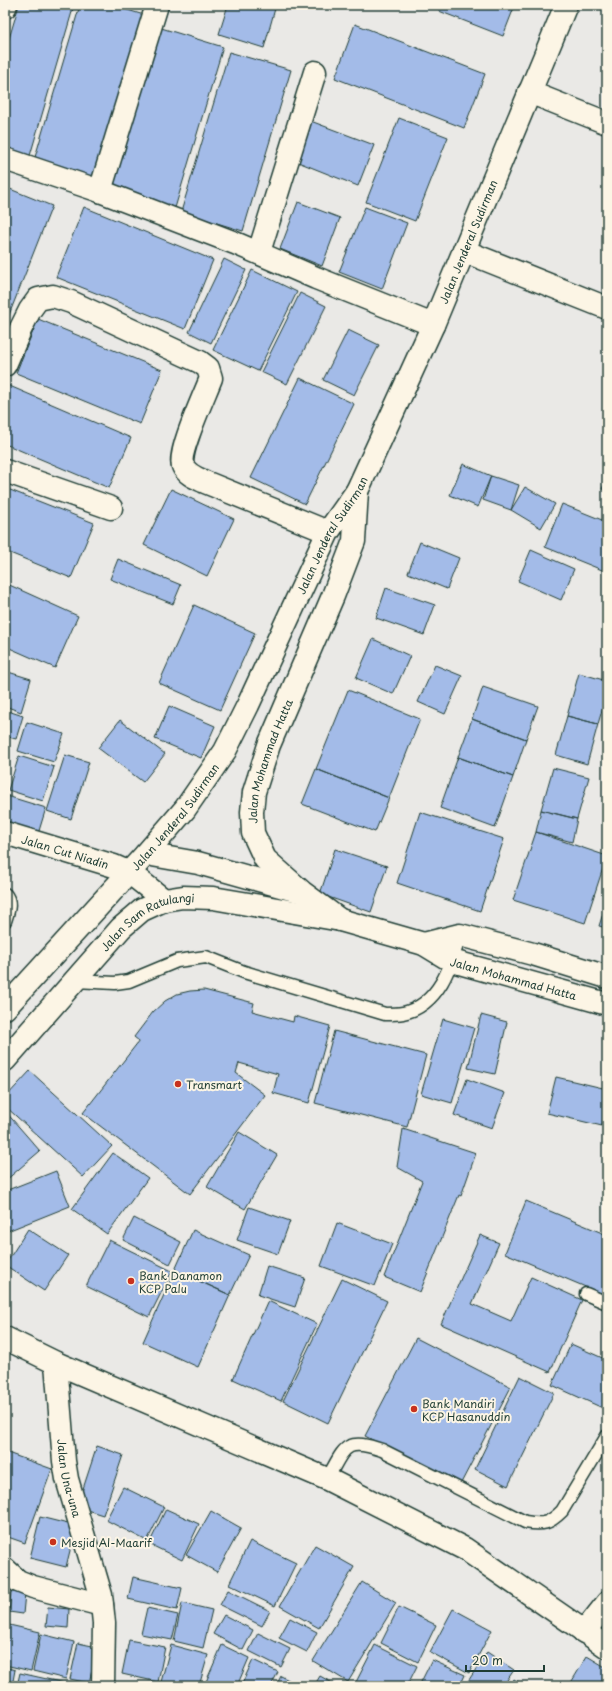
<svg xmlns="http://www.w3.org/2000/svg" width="612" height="1691" font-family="'Playpen Sans',sans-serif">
  <rect width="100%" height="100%" fill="#eae9e6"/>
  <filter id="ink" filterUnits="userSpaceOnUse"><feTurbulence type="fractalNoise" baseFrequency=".025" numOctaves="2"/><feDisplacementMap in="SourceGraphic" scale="8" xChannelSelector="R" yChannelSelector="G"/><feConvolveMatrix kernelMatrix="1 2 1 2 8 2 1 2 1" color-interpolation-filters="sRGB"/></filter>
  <g filter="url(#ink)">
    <path fill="#a3bbe8" stroke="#1f3d34" d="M 19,5 L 74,5 L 29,159 L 5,152 L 5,52 Z
      M 80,5 L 111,5 L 144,15 L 95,182 L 33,164 Z
      M 228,5 L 276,5 L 264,48 L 219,34 Z
      M 441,5 L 515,5 L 503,36 L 439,11 Z
      M 355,24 L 485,74 L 464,128 L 335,78 Z
      M 158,27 L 223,47 L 175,208 L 110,188 Z
      M 229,52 L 291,70 L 243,231 L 181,212 Z
      M 399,118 L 448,137 L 415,221 L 366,202 Z
      M 308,120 L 374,145 L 358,186 L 293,160 Z
      M 5,187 L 52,206 L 5,325 Z
      M 298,202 L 340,218 L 322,266 L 280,249 Z
      M 84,207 L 213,260 L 185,329 L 56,277 Z
      M 365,207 L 407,223 L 382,289 L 339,272 Z
      M 224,259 L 246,270 L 211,343 L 189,332 Z
      M 252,270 L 297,292 L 258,371 L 213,350 Z
      M 300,293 L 326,306 L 287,384 L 261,372 Z
      M 38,319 L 162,370 L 140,424 L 16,373 Z
      M 348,330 L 379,345 L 354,395 L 323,380 Z
      M 300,378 L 354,404 L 305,504 L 251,478 Z
      M 5,384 L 131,438 L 109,488 L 5,444 Z
      M 463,464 L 491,476 L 478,507 L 450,495 Z
      M 491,476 L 519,485 L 511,510 L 483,500 Z
      M 607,478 L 607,491 L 602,489 Z
      M 525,487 L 555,504 L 541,528 L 511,510 Z
      M 5,488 L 94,523 L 71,578 L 5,551 Z
      M 171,489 L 234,519 L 207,576 L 144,545 Z
      M 562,504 L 607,522 L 607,572 L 545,547 Z
      M 420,542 L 459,558 L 447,589 L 408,573 Z
      M 531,550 L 574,569 L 561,600 L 518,581 Z
      M 118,559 L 181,585 L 173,604 L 110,579 Z
      M 5,583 L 78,616 L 55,668 L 5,646 Z
      M 386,588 L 435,605 L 424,635 L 376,618 Z
      M 194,605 L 255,633 L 220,710 L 159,683 Z
      M 373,639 L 410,656 L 393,694 L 356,678 Z
      M 435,665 L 462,676 L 445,714 L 418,702 Z
      M 5,671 L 31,679 L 21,712 L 5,706 Z
      M 579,673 L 607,681 L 607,693 L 598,724 L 567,716 Z
      M 483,687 L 538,706 L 526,739 L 472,719 Z
      M 348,690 L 420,719 L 389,798 L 316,769 Z
      M 169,706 L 215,726 L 201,758 L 155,739 Z
      M 5,710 L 23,716 L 16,739 L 5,736 Z
      M 567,716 L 598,724 L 587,764 L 556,755 Z
      M 472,719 L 526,739 L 513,777 L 458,757 Z
      M 120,720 L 165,754 L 143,782 L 98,748 Z
      M 27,722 L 64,734 L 54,762 L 18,751 Z
      M 65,755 L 89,762 L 71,819 L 47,811 Z
      M 19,756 L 54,767 L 43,801 L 8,790 Z
      M 458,757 L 513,777 L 495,828 L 440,808 Z
      M 553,768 L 589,777 L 577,819 L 541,810 Z
      M 316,769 L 389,798 L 375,832 L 302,804 Z
      M 7,796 L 46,808 L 38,834 L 5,823 L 5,802 Z
      M 541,810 L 577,819 L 572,842 L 536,832 Z
      M 420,812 L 504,839 L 480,911 L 397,883 Z
      M 536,832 L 607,856 L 585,923 L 513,900 Z
      M 335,849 L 387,866 L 371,912 L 320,894 Z
      M 607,901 L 607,928 L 599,926 Z
      M 204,990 L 254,1003 L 252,1011 L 293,1022 L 294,1016 L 330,1026 L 309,1103 L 273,1093 L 278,1074 L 239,1063 L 236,1073 L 265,1095 L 190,1194 L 83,1113 L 139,1041 L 134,1037 L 153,1012 L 165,1001 L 177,994 L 190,991 Z
      M 481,1015 L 507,1022 L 495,1074 L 468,1068 Z
      M 443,1019 L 474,1028 L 452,1103 L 421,1094 Z
      M 334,1031 L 426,1055 L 407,1127 L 315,1103 Z
      M 30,1071 L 112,1146 L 83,1177 L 5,1106 L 5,1098 Z
      M 556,1077 L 607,1089 L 607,1105 L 602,1126 L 547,1113 Z
      M 467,1079 L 505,1093 L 492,1128 L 454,1115 Z
      M 5,1111 L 40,1151 L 5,1181 Z
      M 403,1129 L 476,1153 L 461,1196 L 459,1195 L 420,1292 L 384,1277 L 422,1181 L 397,1167 Z
      M 239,1132 L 277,1155 L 245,1209 L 207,1187 Z
      M 113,1153 L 148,1178 L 107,1234 L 72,1209 Z
      M 56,1171 L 70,1206 L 5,1232 L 5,1191 Z
      M 526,1201 L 607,1235 L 607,1296 L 505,1253 Z
      M 249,1207 L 290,1221 L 278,1254 L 237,1240 Z
      M 134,1218 L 181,1242 L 170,1264 L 123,1240 Z
      M 337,1223 L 392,1244 L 375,1286 L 321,1266 Z
      M 28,1229 L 68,1255 L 44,1291 L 5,1265 Z
      M 193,1230 L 249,1255 L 230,1295 L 175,1270 Z
      M 480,1235 L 499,1243 L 472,1304 L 511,1321 L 531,1277 L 582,1300 L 550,1372 L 441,1324 Z
      M 109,1240 L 172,1271 L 149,1317 L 86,1286 Z
      M 267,1266 L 305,1278 L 295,1307 L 258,1295 Z
      M 175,1270 L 230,1295 L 198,1367 L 143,1342 Z
      M 342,1279 L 387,1301 L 328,1423 L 283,1401 Z
      M 268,1301 L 317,1324 L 281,1401 L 233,1379 Z
      M 416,1338 L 511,1387 L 460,1485 L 365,1436 Z
      M 571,1344 L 607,1360 L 607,1410 L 552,1385 Z
      M 520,1376 L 554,1393 L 508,1486 L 475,1469 Z
      M 97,1446 L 123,1455 L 103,1515 L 77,1507 Z
      M 5,1452 L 52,1469 L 25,1543 L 5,1536 Z
      M 123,1487 L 164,1507 L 147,1541 L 106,1520 Z
      M 166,1509 L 199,1524 L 182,1560 L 149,1544 Z
      M 211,1511 L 241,1528 L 217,1572 L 186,1555 Z
      M 40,1517 L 76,1526 L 66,1567 L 30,1558 Z
      M 250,1541 L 296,1563 L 275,1606 L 229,1584 Z
      M 315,1545 L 354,1567 L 319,1628 L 280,1606 Z
      M 133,1577 L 182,1588 L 177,1610 L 128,1599 Z
      M 362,1582 L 396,1603 L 348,1682 L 313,1661 Z
      M 228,1590 L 270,1611 L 262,1626 L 220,1605 Z
      M 11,1592 L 25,1593 L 23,1614 L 9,1612 Z
      M 182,1603 L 212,1610 L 203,1648 L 174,1641 Z
      M 48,1607 L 69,1609 L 68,1628 L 46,1626 Z
      M 399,1607 L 436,1625 L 418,1662 L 381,1643 Z
      M 147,1608 L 178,1615 L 172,1640 L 141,1634 Z
      M 453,1609 L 492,1630 L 469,1673 L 430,1652 Z
      M 224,1615 L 253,1630 L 243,1650 L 213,1634 Z
      M 290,1618 L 317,1632 L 307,1652 L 279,1638 Z
      M 5,1624 L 40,1632 L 31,1671 L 5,1665 Z
      M 258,1633 L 290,1649 L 281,1667 L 249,1651 Z
      M 41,1634 L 74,1642 L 66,1679 L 33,1671 Z
      M 129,1640 L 165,1647 L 158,1682 L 122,1674 Z
      M 78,1643 L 97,1647 L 89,1683 L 70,1679 Z
      M 171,1645 L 208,1655 L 199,1686 L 176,1686 L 161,1682 Z
      M 222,1645 L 249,1658 L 237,1686 L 209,1686 L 205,1684 Z
      M 375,1645 L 417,1666 L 407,1686 L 354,1686 Z
      M 487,1652 L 514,1670 L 503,1686 L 465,1686 Z
      M 587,1656 L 607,1668 L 607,1686 L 569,1686 Z
      M 253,1660 L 278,1672 L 271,1686 L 241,1686 Z
      M 432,1660 L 465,1675 L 460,1686 L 419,1686 Z
      M 5,1667 L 15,1670 L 12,1686 L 5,1686 Z
      M 20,1673 L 78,1686 L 17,1686 Z
      M 281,1676 L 300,1686 L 276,1686 Z
      M 320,1676 L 338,1686 L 314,1686 Z
      M 514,1679 L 525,1686 L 509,1686 Z"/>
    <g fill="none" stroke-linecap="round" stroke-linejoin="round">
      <g stroke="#1f3d34" stroke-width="15">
        <path id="lane" d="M 5,894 C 12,902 8,912 5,921
          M 75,981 L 115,983 L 129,981 L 177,961 L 206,957 L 244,972 L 385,1014 C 390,1014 397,1014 403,1013 C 439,1005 451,966 460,935
          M 586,1294 L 607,1303
          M 327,1479 C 345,1448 344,1437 382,1450 L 525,1522 C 543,1525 549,1524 562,1511 L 607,1436"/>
      </g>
      <g stroke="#1f3d34" stroke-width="25">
        <g id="street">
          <path d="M 5,7 L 6,5"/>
          <path d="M 529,92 L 607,123"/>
          <path d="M 5,159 L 100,191 L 235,243 L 316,278 L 433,325"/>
          <path d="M 100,191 L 157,5"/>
          <path d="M 464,251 L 607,308"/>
          <path d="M 259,252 L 315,72"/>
          <path d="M 5,365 L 21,328 L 30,310 L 38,299 L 53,296 L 71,302 L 200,362 L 208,368 L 211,378 C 205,394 177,454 183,466 C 187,475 197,478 205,482 L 328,532"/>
          <path d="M 5,471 L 111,508"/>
          <path id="s1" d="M 5,833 L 114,866 L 130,873 L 164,900"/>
          <path id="s2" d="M 56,1363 L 64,1461 L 67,1479 L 101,1595 L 104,1623 L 103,1686"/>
          <path d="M 5,1569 L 18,1581 L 33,1587 L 102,1605"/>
          <path d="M 584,1632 L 607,1603"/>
        </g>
      </g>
      <g stroke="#1f3d34" stroke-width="25">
        <g id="primary">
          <path id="s3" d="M 340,920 L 424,944 L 452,961 L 607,1004"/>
          <path d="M 424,944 L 460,935 L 533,954 L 607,977"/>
        </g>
      </g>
      <g stroke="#1f3d34" stroke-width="25">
        <g id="highway">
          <path d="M 146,854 L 198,863 L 298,891"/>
          <path id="s4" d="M 340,920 L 302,892 L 265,859 L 253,833 L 252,812 L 254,792 L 269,745 L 333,596 L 354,541 L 357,491"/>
          <path id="s5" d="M 5,1008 L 146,854 L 185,809 L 225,751 L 248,705 L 328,532 L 357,491 L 433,325 L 566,5"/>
          <path id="s6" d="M 5,1060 L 121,928 L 142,910 L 164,900 L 183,897 L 213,898 L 335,919"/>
          <path d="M 5,1338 L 56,1363 L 327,1479 L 465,1549 L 607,1647"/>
        </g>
      </g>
      <use href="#lane" stroke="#fcf5e5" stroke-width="12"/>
      <use href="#street" stroke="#fcf5e5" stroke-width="22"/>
      <use href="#primary" stroke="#fcf5e5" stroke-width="22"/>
      <use href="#highway" stroke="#fcf5e5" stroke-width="22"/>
    </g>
  </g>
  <g fill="#c8321e" stroke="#fcf5e5" stroke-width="1.5">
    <circle cx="178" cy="1084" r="4"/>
    <circle cx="131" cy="1281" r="4"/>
    <circle cx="414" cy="1409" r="4"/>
    <circle cx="53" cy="1542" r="4"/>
  </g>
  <g text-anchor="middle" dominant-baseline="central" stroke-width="4" stroke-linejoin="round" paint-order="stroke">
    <g font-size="11" fill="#1f3d34" stroke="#fcf5e5">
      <text stroke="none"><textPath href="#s5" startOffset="904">Jalan Jenderal Sudirman</textPath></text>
      <text stroke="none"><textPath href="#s5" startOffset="580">Jalan Jenderal Sudirman</textPath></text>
      <text stroke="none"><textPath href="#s4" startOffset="200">Jalan Mohammad Hatta</textPath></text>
      <text stroke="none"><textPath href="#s5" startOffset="256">Jalan Jenderal Sudirman</textPath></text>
      <text stroke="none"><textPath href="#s1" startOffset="63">Jalan Cut Niadin</textPath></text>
      <text stroke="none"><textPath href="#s6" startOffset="203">Jalan Sam Ratulangi</textPath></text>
      <text stroke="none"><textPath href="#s3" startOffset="184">Jalan Mohammad Hatta</textPath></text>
      <text stroke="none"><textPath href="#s2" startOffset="116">Jalan Una-una</textPath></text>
    </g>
    <g font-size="11" fill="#1f3d34" stroke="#fcf5e5" text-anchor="start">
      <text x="186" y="1084">Transmart</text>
      <text x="139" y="1275">Bank Danamon<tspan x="139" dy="13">KCP Palu</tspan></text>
      <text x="422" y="1403">Bank Mandiri<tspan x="422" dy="13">KCP Hasanuddin</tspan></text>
      <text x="61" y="1542">Mesjid Al-Maarif</text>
    </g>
  </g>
  <rect width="612" height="1691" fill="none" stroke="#fcf5e5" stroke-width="20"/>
  <rect x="10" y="10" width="592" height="1671" fill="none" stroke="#1f3d34" stroke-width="1.5" filter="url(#ink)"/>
  <path d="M466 1665v6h78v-6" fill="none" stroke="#1f3d34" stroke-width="2"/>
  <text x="472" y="1665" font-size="12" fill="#1f3d34" stroke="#fcf5e5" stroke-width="3" paint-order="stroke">20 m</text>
</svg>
